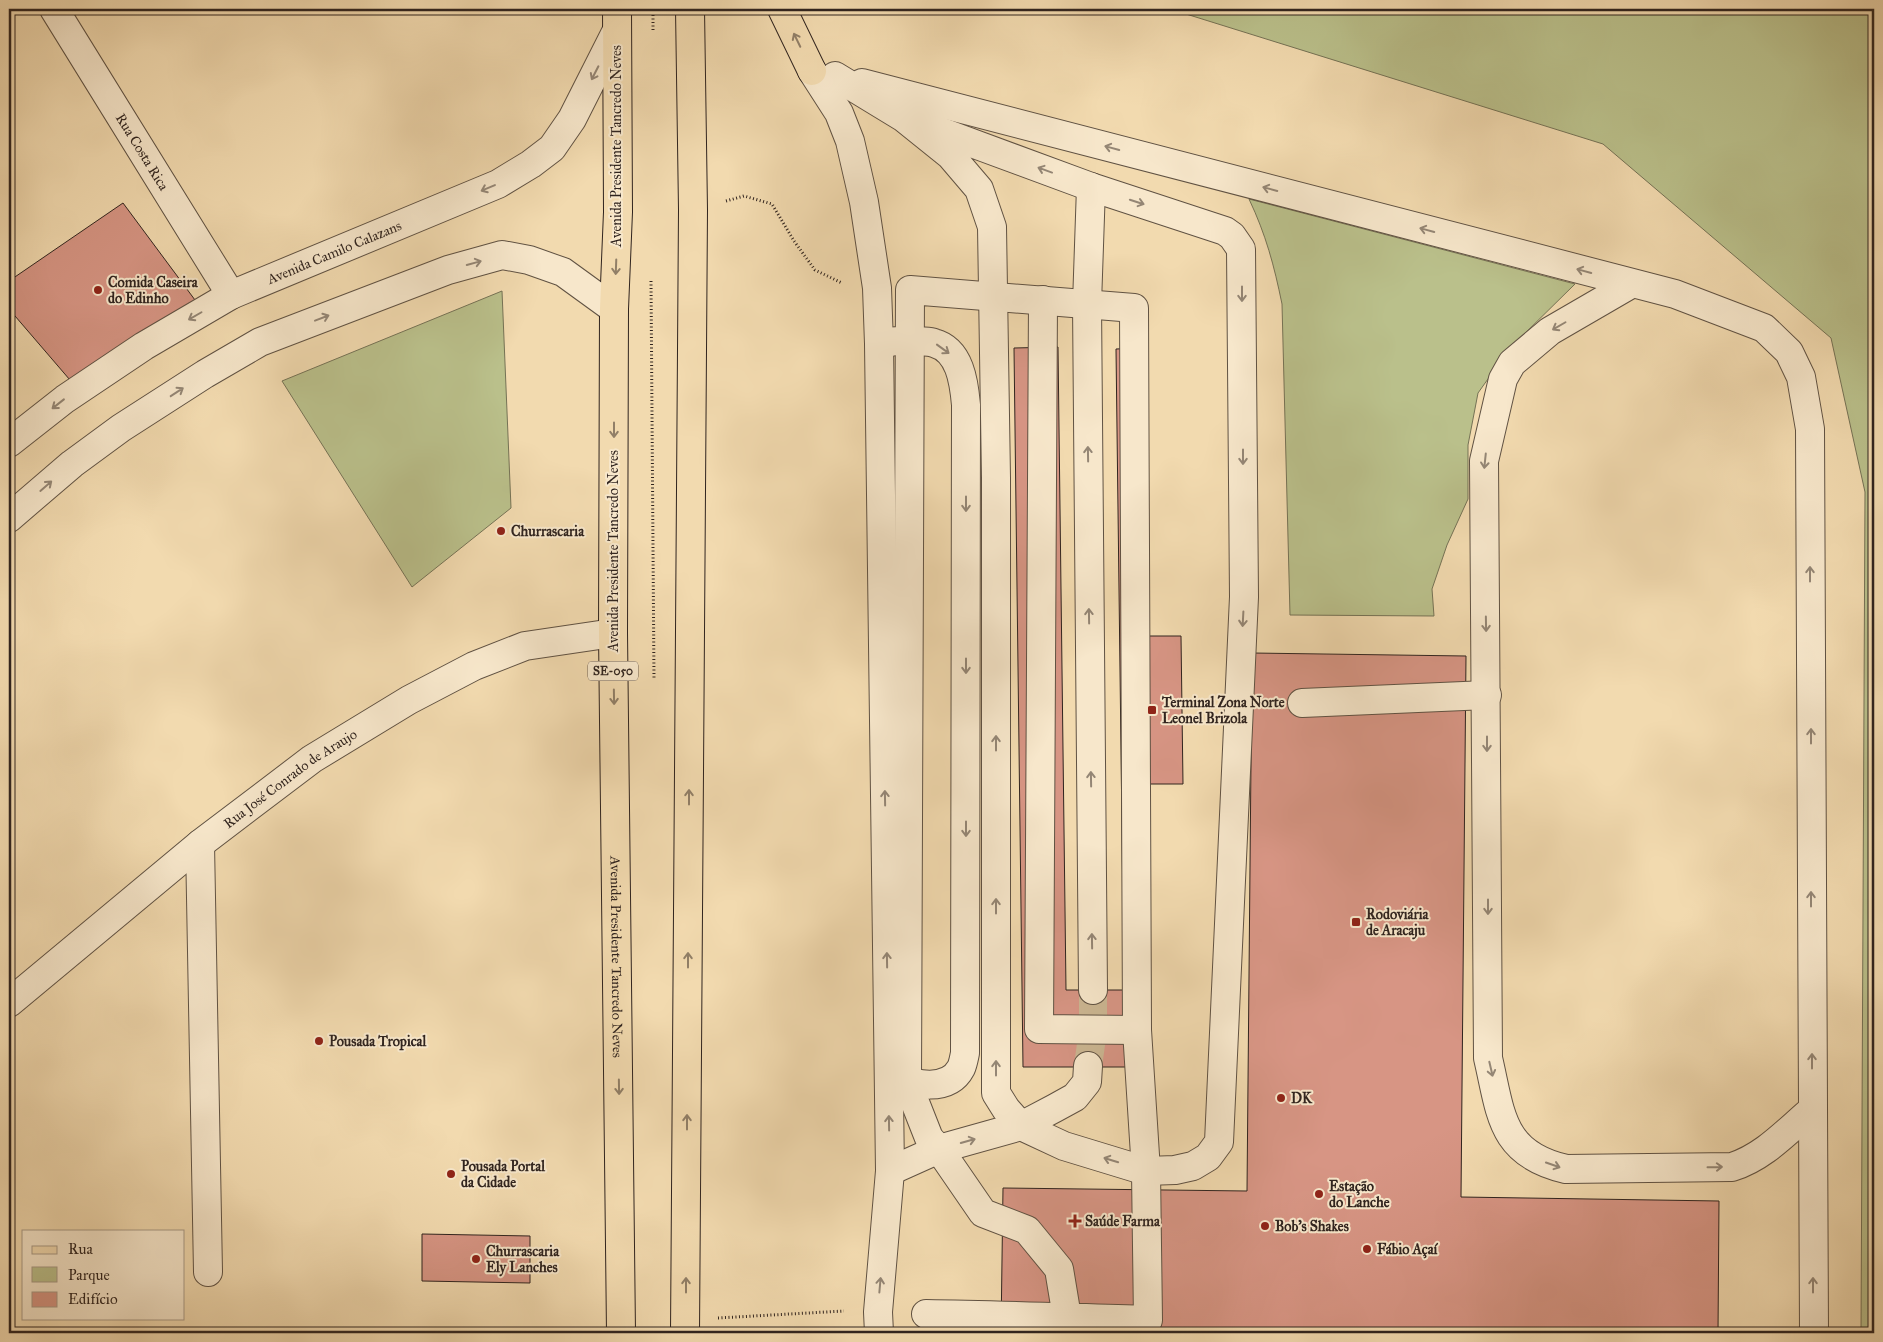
<svg xmlns="http://www.w3.org/2000/svg" width="1883" height="1342" font-family="'IM FELL Great Primer',serif">
  <rect width="100%" height="100%" fill="#f2daaf"/>
  <filter id="stains"><feTurbulence type="fractalNoise" baseFrequency=".004" numOctaves="4"/><feColorMatrix values="0 0 0 0 .2 0 0 0 0 .09 0 0 0 0 .02 0 0 0 .5 -.17"/></filter>
  <radialGradient id="worn" r=".72"><stop offset=".6" stop-color="#630" stop-opacity="0"/><stop offset="1" stop-color="#630" stop-opacity=".3"/></radialGradient>
  <path fill="#bac08b" stroke="#757255" d="M 1170,9 L 1874,9 L 1874,1333 L 1861,1333 L 1865,492 L 1831,338 L 1603,144 Z
    M 1249,199 L 1575,284 L 1510,348 L 1478,393 L 1468,445 L 1468,499 L 1447,545 L 1432,589 L 1434,616 L 1290,615 L 1282,304 C 1274,265 1266,235 1249,199 Z
    M 502,291 L 511,508 L 412,587 L 282,381 Z"/>
  <path fill="#d79584" stroke="#30241f" d="M 123,203 L 195,300 L 76,387 L 9,309 L 9,281 Z
    M 1058,347 L 1066,990 L 1124,990 L 1116,349 L 1142,348 L 1146,636 L 1181,636 L 1183,784 L 1146,784 L 1150,1067 L 1023,1067 L 1014,348 Z
    M 1252,653 L 1466,656 L 1461,1197 L 1719,1201 L 1718,1333 L 1001,1333 L 1003,1188 L 1247,1191 Z
    M 422,1234 L 530,1236 L 530,1283 L 422,1281 Z"/>
  <g fill="none" stroke-linecap="round" stroke-linejoin="round">
    <path stroke="#cbb692" stroke-width="28" stroke-dasharray="28 14" stroke-linecap="butt" d="M 1088,1066 L 1093,1030 L 1093,990"/>
    <g stroke="#605243" stroke-width="30">
      <g id="minor">
        <path id="s1" d="M 54,9 L 231,295"/>
        <path d="M 812,71 L 839,113 L 850,141 L 864,202 L 877,288 L 879,344 L 890,1171 L 878,1312 L 879,1333"/>
        <path d="M 835,76 L 904,118 L 950,155 L 979,189 L 992,227 L 996,478 L 996,1093 L 1006,1109 L 1021,1126 L 1064,1146 L 1146,1171 L 1175,1170 L 1193,1166 L 1208,1157 L 1219,1142 L 1244,597 L 1241,249 L 1232,236 L 1225,231 L 1091,187 L 904,118"/>
        <path d="M 862,83 L 1675,294 L 1764,328 L 1789,352 L 1801,377 L 1810,429 L 1814,1333"/>
        <path d="M 1091,187 L 1087,304 L 1093,990"/>
        <path d="M 1631,284 L 1550,331 L 1512,363 L 1503,379 L 1484,461 L 1488,1058 C 1501,1113 1500,1154 1566,1169 L 1732,1167 C 1764,1157 1787,1131 1812,1110"/>
        <path d="M 1043,300 L 1039,1029 L 1137,1030"/>
        <path d="M 890,342 C 899,340 909,341 918,341 C 923,342 929,341 934,343 C 960,350 964,382 966,405 L 965,1053 C 964,1058 963,1064 961,1068 C 948,1093 914,1084 893,1078"/>
        <path id="s2" d="M 9,443 L 65,399 L 144,346 L 231,295 L 498,184 L 531,164 L 552,148 L 572,119 L 617,30"/>
        <path d="M 9,518 L 72,464 L 121,428 L 205,374 L 260,342 L 448,270 L 502,255 L 529,260 L 563,272 L 614,309"/>
        <path d="M 1302,703 L 1487,695"/>
        <path d="M 200,844 L 208,1272"/>
        <path id="s3" d="M 9,1003 L 200,844 L 312,759 L 409,700 L 474,666 L 525,646 L 613,633"/>
        <path d="M 890,1171 L 939,1149 L 1021,1126 L 1055,1108 L 1075,1097 L 1087,1082 L 1088,1066"/>
        <path d="M 926,1314 C 1000,1315 1074,1318 1148,1320 L 1146,1171 L 1137,1030 L 1134,308 L 910,290 L 907,1082 L 929,1138 L 939,1149 L 983,1213 L 1027,1230 L 1059,1269 L 1067,1317"/>
      </g>
    </g>
    <g stroke="#30241f" stroke-width="30">
      <g id="major">
        <path id="s4" d="M 617,9 L 618,212 L 614,309 L 613,633 L 621,1333"/>
        <path d="M 782,9 L 812,71"/>
        <path d="M 685,1333 L 693,210 L 690,9"/>
      </g>
    </g>
    <path stroke="#30241f" stroke-width="3" stroke-dasharray="1 2.5" stroke-linecap="butt" d="M 653,30 L 653,9
      M 726,201 L 744,196 L 772,204 L 794,241 L 815,270 L 842,283
      M 651,281 L 654,680
      M 718,1318 L 844,1311"/>
    <use href="#minor" stroke="#f7e7cb" stroke-width="28"/>
    <use href="#major" stroke="#f2daaf" stroke-width="28"/>
  </g>
  <defs><path id="oneway-shaft" d="M-6 0H5M1.5-3L5.5 0L1.5 3" fill="none" stroke-width="1.6" stroke-linecap="round" stroke-linejoin="round" transform="scale(1.25)"/></defs>
  <g stroke="#917f67">
    <use href="#oneway-shaft" transform="translate(797 40) rotate(-116)"/>
    <use href="#oneway-shaft" transform="translate(616 267) rotate(92)"/>
    <use href="#oneway-shaft" transform="translate(614 430) rotate(90)"/>
    <use href="#oneway-shaft" transform="translate(614 697) rotate(89)"/>
    <use href="#oneway-shaft" transform="translate(689 797) rotate(-90)"/>
    <use href="#oneway-shaft" transform="translate(688 960) rotate(-90)"/>
    <use href="#oneway-shaft" transform="translate(619 1087) rotate(89)"/>
    <use href="#oneway-shaft" transform="translate(687 1122) rotate(-90)"/>
    <use href="#oneway-shaft" transform="translate(686 1285) rotate(-90)"/>
  </g>
  <g stroke="#948675">
    <use href="#oneway-shaft" transform="translate(595 73) rotate(117)"/>
    <use href="#oneway-shaft" transform="translate(1112 148) rotate(-165)"/>
    <use href="#oneway-shaft" transform="translate(1045 170) rotate(-160)"/>
    <use href="#oneway-shaft" transform="translate(488 188) rotate(157)"/>
    <use href="#oneway-shaft" transform="translate(1270 189) rotate(-165)"/>
    <use href="#oneway-shaft" transform="translate(1137 202) rotate(18)"/>
    <use href="#oneway-shaft" transform="translate(1427 230) rotate(-165)"/>
    <use href="#oneway-shaft" transform="translate(474 263) rotate(-15)"/>
    <use href="#oneway-shaft" transform="translate(1584 271) rotate(-165)"/>
    <use href="#oneway-shaft" transform="translate(1242 294) rotate(90)"/>
    <use href="#oneway-shaft" transform="translate(195 316) rotate(150)"/>
    <use href="#oneway-shaft" transform="translate(322 318) rotate(-21)"/>
    <use href="#oneway-shaft" transform="translate(1559 326) rotate(150)"/>
    <use href="#oneway-shaft" transform="translate(943 349) rotate(36)"/>
    <use href="#oneway-shaft" transform="translate(177 392) rotate(-33)"/>
    <use href="#oneway-shaft" transform="translate(58 404) rotate(142)"/>
    <use href="#oneway-shaft" transform="translate(1088 454) rotate(-91)"/>
    <use href="#oneway-shaft" transform="translate(1243 457) rotate(90)"/>
    <use href="#oneway-shaft" transform="translate(1485 461) rotate(96)"/>
    <use href="#oneway-shaft" transform="translate(46 486) rotate(-41)"/>
    <use href="#oneway-shaft" transform="translate(966 504) rotate(90)"/>
    <use href="#oneway-shaft" transform="translate(1810 574) rotate(-90)"/>
    <use href="#oneway-shaft" transform="translate(1089 616) rotate(-91)"/>
    <use href="#oneway-shaft" transform="translate(1243 619) rotate(93)"/>
    <use href="#oneway-shaft" transform="translate(1486 624) rotate(89)"/>
    <use href="#oneway-shaft" transform="translate(966 666) rotate(90)"/>
    <use href="#oneway-shaft" transform="translate(1811 736) rotate(-90)"/>
    <use href="#oneway-shaft" transform="translate(996 743) rotate(-90)"/>
    <use href="#oneway-shaft" transform="translate(1487 744) rotate(90)"/>
    <use href="#oneway-shaft" transform="translate(1091 779) rotate(-91)"/>
    <use href="#oneway-shaft" transform="translate(885 798) rotate(-91)"/>
    <use href="#oneway-shaft" transform="translate(966 829) rotate(90)"/>
    <use href="#oneway-shaft" transform="translate(1811 899) rotate(-90)"/>
    <use href="#oneway-shaft" transform="translate(996 906) rotate(-90)"/>
    <use href="#oneway-shaft" transform="translate(1488 907) rotate(90)"/>
    <use href="#oneway-shaft" transform="translate(1092 941) rotate(-91)"/>
    <use href="#oneway-shaft" transform="translate(887 960) rotate(-91)"/>
    <use href="#oneway-shaft" transform="translate(1812 1061) rotate(-90)"/>
    <use href="#oneway-shaft" transform="translate(996 1068) rotate(-90)"/>
    <use href="#oneway-shaft" transform="translate(1491 1069) rotate(77)"/>
    <use href="#oneway-shaft" transform="translate(889 1123) rotate(-91)"/>
    <use href="#oneway-shaft" transform="translate(968 1141) rotate(-16)"/>
    <use href="#oneway-shaft" transform="translate(1111 1160) rotate(-163)"/>
    <use href="#oneway-shaft" transform="translate(1553 1165) rotate(19)"/>
    <use href="#oneway-shaft" transform="translate(1715 1167) rotate(-1)"/>
    <use href="#oneway-shaft" transform="translate(880 1285) rotate(-85)"/>
    <use href="#oneway-shaft" transform="translate(1813 1285) rotate(-90)"/>
  </g>
  <g fill="#8f2418" stroke="#f7e7cb" stroke-width="2">
    <circle cx="98" cy="290" r="5"/>
    <circle cx="501" cy="531" r="5"/>
    <rect x="1147" y="705" width="10" height="10" rx="2.5"/>
    <rect x="1351" y="917" width="10" height="10" rx="2.5"/>
    <circle cx="319" cy="1041" r="5"/>
    <circle cx="1281" cy="1098" r="5"/>
    <circle cx="451" cy="1174" r="5"/>
    <circle cx="1319" cy="1194" r="5"/>
    <path d="M1072.5 1213.5h5v5h5v5h-5v5h-5v-5h-5v-5h5z"/>
    <circle cx="1265" cy="1226" r="5"/>
    <circle cx="1367" cy="1249" r="5"/>
    <circle cx="476" cy="1259" r="5"/>
  </g>
  <g text-anchor="middle" dominant-baseline="central" stroke-width="4" stroke-linejoin="round" paint-order="stroke">
    <rect fill="#f7e7cb" stroke="#6c5e53" stroke-width="1" x="588" y="661.5" width="50" height="19" rx="4"/>
    <g font-size="12" font-weight="bold" fill="#30241f">
      <text x="613" y="671">SE-050</text>
    </g>
    <g font-size="14" fill="#30241f" stroke="#f7e7cb">
      <text transform="translate(616 146) rotate(-90)">Avenida Presidente Tancredo Neves</text>
      <text stroke="none"><textPath href="#s1" startOffset="168">Rua Costa Rica</textPath></text>
      <text stroke="none"><textPath href="#s2" startOffset="379">Avenida Camilo Calazans</textPath></text>
      <text transform="translate(613 551) rotate(-90)">Avenida Presidente Tancredo Neves</text>
      <text stroke="none"><textPath href="#s3" startOffset="360">Rua José Conrado de Araujo</textPath></text>
      <text stroke="none"><textPath href="#s4" startOffset="948">Avenida Presidente Tancredo Neves</textPath></text>
    </g>
    <g font-size="14" font-weight="bold" fill="#30241f" stroke="#f7e7cb" text-anchor="start">
      <text x="108" y="282">Comida Caseira<tspan x="108" dy="16">do Edinho</tspan></text>
      <text x="511" y="531">Churrascaria</text>
      <text x="1162" y="702">Terminal Zona Norte<tspan x="1162" dy="16">Leonel Brizola</tspan></text>
      <text x="1366" y="914">Rodoviária<tspan x="1366" dy="16">de Aracaju</tspan></text>
      <text x="329" y="1041">Pousada Tropical</text>
      <text x="1291" y="1098">DK</text>
      <text x="461" y="1166">Pousada Portal<tspan x="461" dy="16">da Cidade</tspan></text>
      <text x="1329" y="1186">Estação<tspan x="1329" dy="16">do Lanche</tspan></text>
      <text x="1085" y="1221">Saúde Farma</text>
      <text x="1275" y="1226">Bob's Shakes</text>
      <text x="1377" y="1249">Fábio Açaí</text>
      <text x="486" y="1251">Churrascaria<tspan x="486" dy="16">Ely Lanches</tspan></text>
    </g>
  </g>
  <rect width="1883" height="1342" fill="none" stroke="#f2daaf" stroke-width="30"/>
  <rect x="10" y="10" width="1863" height="1322" fill="none" stroke="#30241f" stroke-width="2.5"/>
  <rect x="15" y="15" width="1853" height="1312" fill="none" stroke="#30241f"/>
  <rect x="22" y="1230" width="162" height="90" fill="#f7e7cb" stroke="#a79986"/>
  <rect x="32" y="1246" width="25" height="8" fill="#f2daaf" stroke="#a79986"/>
  <text x="68" y="1254" font-size="15" fill="#30241f">Rua</text>
  <rect x="32" y="1267" width="25" height="15" fill="#bac08b" stroke="#a79986"/>
  <text x="68" y="1280" font-size="15" fill="#30241f">Parque</text>
  <rect x="32" y="1292" width="25" height="15" fill="#d79584" stroke="#a79986"/>
  <text x="68" y="1304" font-size="15" fill="#30241f">Edifício</text>
  <rect width="100%" height="100%" filter="url(#stains)"/>
  <rect width="100%" height="100%" fill="url(#worn)"/>
</svg>
